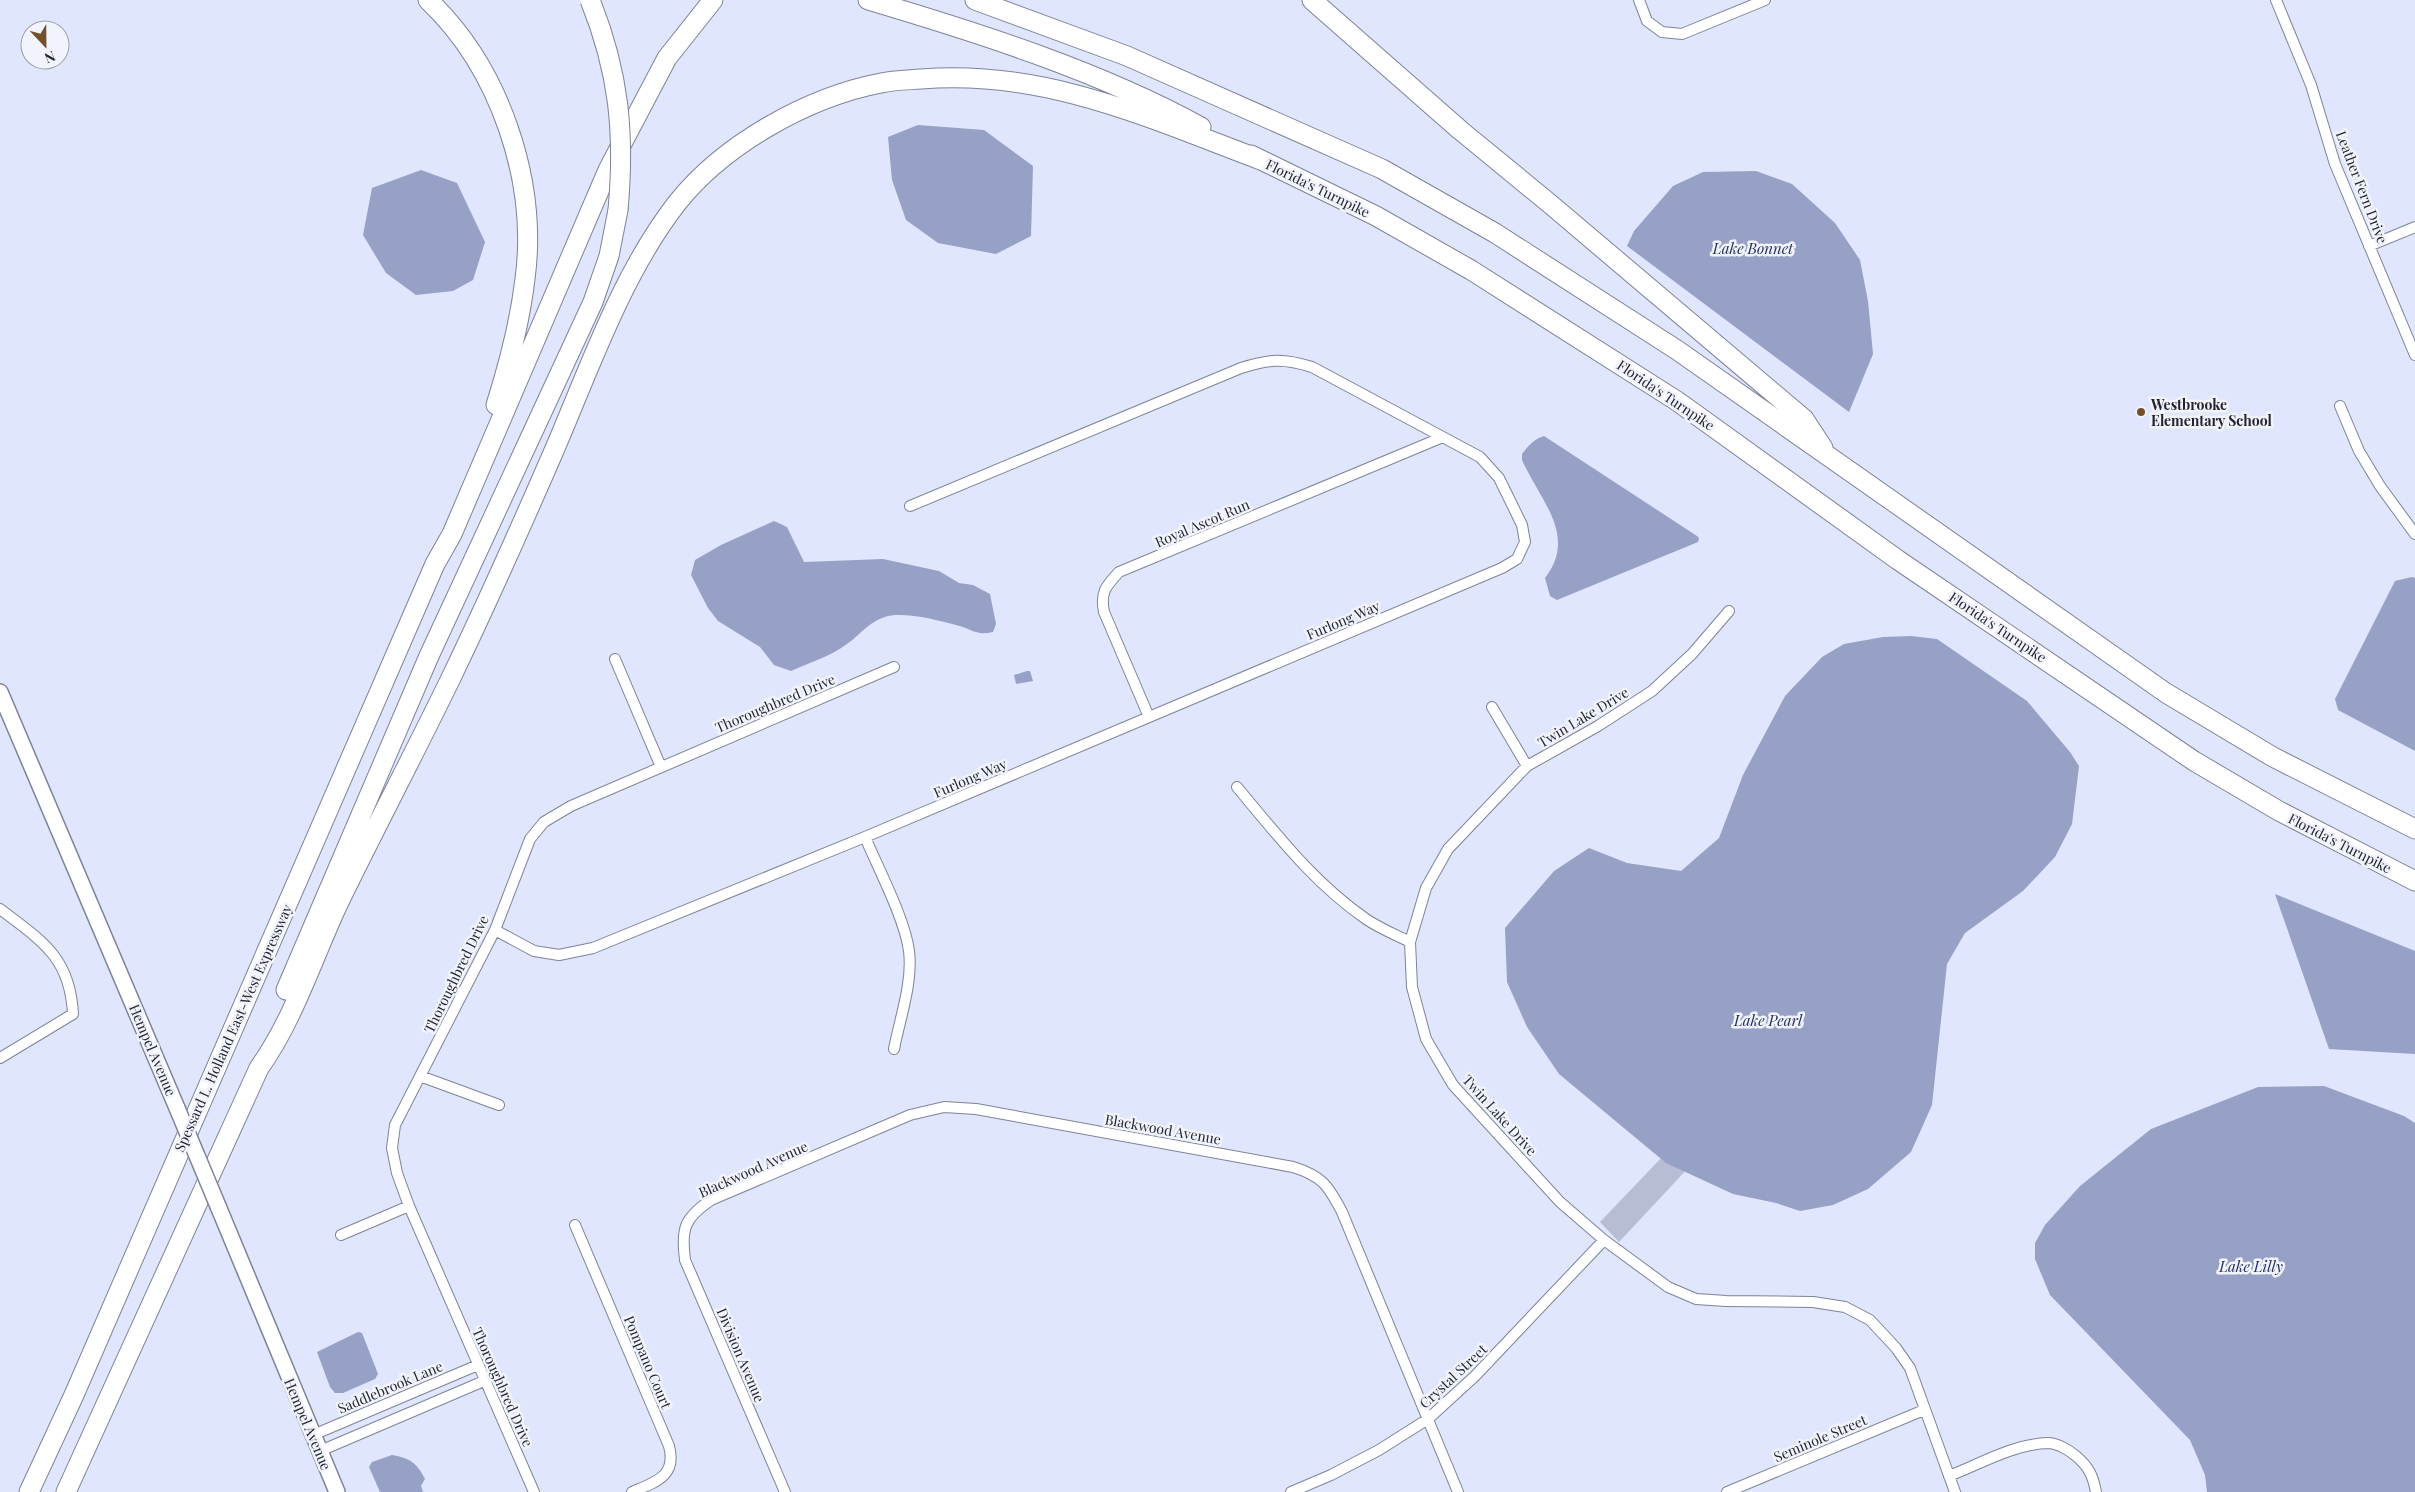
<svg xmlns="http://www.w3.org/2000/svg" width="2415" height="1492" font-family="'Playfair Display',serif">
  <rect width="100%" height="100%" fill="#dfe6fd"/>
  <path fill="#b6bdd4" d="M 1686,1132 L 1704,1151 L 1619,1242 L 1600,1222 Z"/>
  <path fill="#97a1c6" d="M 918,125 L 984,130 L 1033,166 L 1031,236 L 996,254 L 938,243 L 906,220 L 892,180 L 888,137 Z
    M 421,170 L 457,183 L 485,242 L 473,280 L 453,291 L 416,295 L 386,273 L 363,235 L 372,188 Z
    M 1756,171 L 1792,184 L 1835,223 L 1860,260 L 1868,301 L 1873,354 L 1849,412 L 1627,246 L 1634,231 L 1673,186 L 1703,172 Z
    M 1544,436 L 1697,536 L 1699,538 L 1698,542 L 1557,600 L 1550,596 L 1545,578 C 1578,535 1540,501 1522,460 L 1522,454 C 1529,445 1534,439 1544,436 Z
    M 774,521 L 787,527 L 804,562 L 883,559 L 939,571 L 959,583 L 973,585 L 990,594 L 996,624 L 993,632 C 976,636 972,629 956,625 C 937,620 916,614 895,615 C 872,617 864,632 847,644 C 831,656 809,663 791,671 L 774,665 L 760,647 L 718,621 L 708,608 L 691,575 L 695,560 L 721,545 Z
    M 2412,577 L 2415,578 L 2415,751 L 2338,710 L 2335,699 L 2395,581 Z
    M 1911,636 L 1937,639 L 2027,701 L 2070,752 L 2079,766 L 2072,824 L 2055,857 L 2023,891 L 1965,933 L 1947,964 L 1932,1105 L 1911,1152 L 1868,1189 L 1833,1205 L 1800,1211 L 1776,1203 L 1733,1194 L 1666,1163 L 1559,1074 L 1527,1027 L 1507,982 L 1505,928 L 1554,871 L 1589,848 L 1627,863 L 1681,871 L 1719,838 L 1743,775 L 1785,696 L 1822,657 L 1844,644 L 1883,637 Z
    M 1027,671 L 1030,671 L 1033,681 L 1016,684 L 1014,675 Z
    M 2275,894 L 2415,951 L 2415,1054 L 2329,1049 Z
    M 2324,1086 L 2404,1116 L 2415,1123 L 2415,1492 L 2207,1492 L 2205,1475 L 2190,1440 L 2050,1295 L 2035,1259 L 2035,1243 L 2045,1225 L 2080,1186 L 2151,1129 L 2258,1087 Z
    M 358,1332 L 362,1333 L 378,1374 L 375,1379 L 343,1393 L 335,1393 L 330,1387 L 317,1352 Z
    M 392,1455 C 410,1458 417,1463 425,1479 L 421,1486 L 423,1492 L 380,1492 L 369,1467 L 372,1462 Z"/>
  <g fill="none" stroke-linecap="round" stroke-linejoin="round">
    <g stroke="#7d8398" stroke-width="12">
      <path id="street" d="M 1639,0 L 1647,21 L 1662,32 L 1682,34 L 1765,0
        M 2276,0 L 2311,85 L 2335,164 L 2415,355
        M 2369,246 L 2415,227
        M 2340,406 L 2359,451 L 2380,486 L 2415,534
        M 1729,611 L 1692,654 L 1652,691 L 1598,726 L 1527,766 L 1448,849 L 1426,888 L 1410,942 L 1412,987 L 1426,1039 L 1453,1085 L 1560,1202 L 1604,1240 L 1668,1287 L 1696,1299 L 1726,1301 L 1813,1302 L 1845,1307 L 1870,1320 L 1896,1348 L 1910,1368 L 1955,1492
        M 615,659 L 661,767
        M 1492,707 L 1527,766
        M 1149,717 L 1104,612 C 1100,592 1106,586 1119,572 L 1443,437
        M 1237,787 C 1277,835 1314,883 1366,919 C 1379,928 1396,935 1410,942
        M 865,837 C 878,868 905,919 909,951 C 913,982 900,1018 894,1049
        M 0,909 C 42,941 70,957 73,1014 L 0,1058
        M 495,930 L 534,951 L 559,955 L 593,948 L 865,837 L 1502,568 L 1517,559 L 1525,542 L 1522,525 L 1499,478 L 1480,457 L 1312,367 C 1283,358 1270,359 1241,368 L 910,506
        M 420,1076 L 499,1105
        M 575,1225 L 669,1446 C 677,1476 656,1482 632,1492
        M 341,1235 L 409,1206
        M 313,1435 L 478,1365
        M 320,1451 L 484,1381
        M 1949,1476 C 1980,1464 2014,1444 2048,1443 C 2057,1443 2069,1450 2076,1456 C 2089,1467 2093,1476 2096,1492
        M 534,1492 L 409,1206 L 397,1173 L 392,1148 L 395,1125 L 495,930 L 530,839 L 544,822 L 571,806 L 894,667
        M 785,1492 L 685,1260 C 681,1229 684,1218 711,1200 L 910,1115 L 944,1107 L 976,1109 L 1293,1167 C 1322,1176 1328,1185 1342,1212 L 1458,1492
        M 1291,1492 L 1331,1475 L 1379,1450 L 1428,1419 L 1475,1376 L 1604,1240
        M 1727,1492 L 1924,1410"/>
    </g>
    <g stroke="#7d8398" stroke-width="18">
      <path id="secondary" d="M 0,692 L 177,1108
        M 218,1206 L 337,1492"/>
    </g>
    <g stroke="#7d8398" stroke-width="21">
      <path id="highway" d="M 428,0 C 500,68 538,181 525,279 C 520,321 509,364 496,405
        M 868,0 C 979,33 1099,71 1201,127
        M 975,0 L 1127,56 L 1269,119 L 1382,169 L 1495,233 L 1677,350 L 2166,693 L 2273,757 L 2415,829
        M 1312,0 L 1460,130 L 1549,203 L 1804,419 L 1823,448
        M 1251,155 L 1376,216 L 1471,270 L 1677,401 L 1898,560 L 2194,761 L 2279,811 L 2415,881
        M 286,990 L 429,656 L 593,302 L 609,256 L 618,210
        M 29,1492 L 74,1395 L 435,564 L 452,534 L 608,170 L 667,58 L 713,0
        M 66,1492 L 259,1068 C 294,1019 313,957 339,902 C 375,828 414,754 450,680 C 486,605 520,529 553,453 C 589,370 621,275 677,203 C 724,144 808,97 881,83 C 894,80 908,80 921,79 C 1044,69 1149,118 1261,160"/>
    </g>
    <use href="#street" stroke="#fff" stroke-width="10"/>
    <use href="#secondary" stroke="#fff" stroke-width="15"/>
    <use href="#highway" stroke="#fff" stroke-width="19"/>
    <g stroke="#7d8398" stroke-width="18" stroke-linecap="butt">
      <path id="secondary-bridge" d="M 177,1108 L 218,1206"/>
    </g>
    <g stroke="#7d8398" stroke-width="21" stroke-linecap="butt">
      <path id="highway-bridge" d="M 590,0 C 619,72 625,133 618,210"/>
    </g>
    <use href="#secondary-bridge" stroke="#fff" stroke-width="15"/>
    <use href="#highway-bridge" stroke="#fff" stroke-width="19"/>
  </g>
  <circle fill="#754f2b" stroke="#f1f3fd" stroke-width="2" cx="2141" cy="412" r="5"/>
  <g text-anchor="middle" dominant-baseline="central" stroke-width="5" stroke-linejoin="round" paint-order="stroke">
    <g font-size="14" fill="#22252d" stroke="#f1f3fd">
      <text transform="translate(2362 187) rotate(69)">Leather Fern Drive</text>
      <text transform="translate(1318 188) rotate(26)">Florida's Turnpike</text>
      <text transform="translate(1666 395) rotate(34)">Florida's Turnpike</text>
      <text transform="translate(1202 523) rotate(-23)">Royal Ascot Run</text>
      <text transform="translate(1343 620) rotate(-23)">Furlong Way</text>
      <text transform="translate(1998 627) rotate(34)">Florida's Turnpike</text>
      <text transform="translate(775 703) rotate(-23)">Thoroughbred Drive</text>
      <text transform="translate(1583 717) rotate(-31)">Twin Lake Drive</text>
      <text transform="translate(970 778) rotate(-23)">Furlong Way</text>
      <text transform="translate(2340 843) rotate(27)">Florida's Turnpike</text>
      <text transform="translate(456 974) rotate(-64)">Thoroughbred Drive</text>
      <text transform="translate(233 1028) rotate(-66)">Spessard L. Holland East-West Expressway</text>
      <text transform="translate(153 1050) rotate(67)">Hempel Avenue</text>
      <text transform="translate(1500 1115) rotate(48)">Twin Lake Drive</text>
      <text transform="translate(1163 1129) rotate(10)">Blackwood Avenue</text>
      <text transform="translate(753 1169) rotate(-24)">Blackwood Avenue</text>
      <text transform="translate(741 1355) rotate(67)">Division Avenue</text>
      <text transform="translate(648 1362) rotate(67)">Pompano Court</text>
      <text transform="translate(1453 1376) rotate(-43)">Crystal Street</text>
      <text transform="translate(390 1387) rotate(-23)">Saddlebrook Lane</text>
      <text transform="translate(503 1387) rotate(66)">Thoroughbred Drive</text>
      <text transform="translate(308 1424) rotate(67)">Hempel Avenue</text>
      <text transform="translate(1820 1438) rotate(-23)">Seminole Street</text>
    </g>
    <g font-size="14" font-weight="bold" fill="#22252d" stroke="#f1f3fd" text-anchor="start">
      <text x="2151" y="404">Westbrooke<tspan x="2151" dy="16">Elementary School</tspan></text>
    </g>
    <g font-size="15" font-style="italic" fill="#252e5d" stroke="#f1f3fd">
      <text x="1753" y="248">Lake Bonnet</text>
      <text x="1768" y="1020">Lake Pearl</text>
      <text x="2251" y="1266">Lake Lilly</text>
    </g>
  </g>
  <g transform="translate(45 45) rotate(158)"><circle r="24" fill="#f1f3fd" stroke="#9ea1aa"/>
  <path d="M0-4L9 19L0 12L-9 19Z" fill="#754f2b"/>
  <text y="-8" font-size="14" font-weight="bold" text-anchor="middle" fill="#22252d">N</text>
  </g>
</svg>
